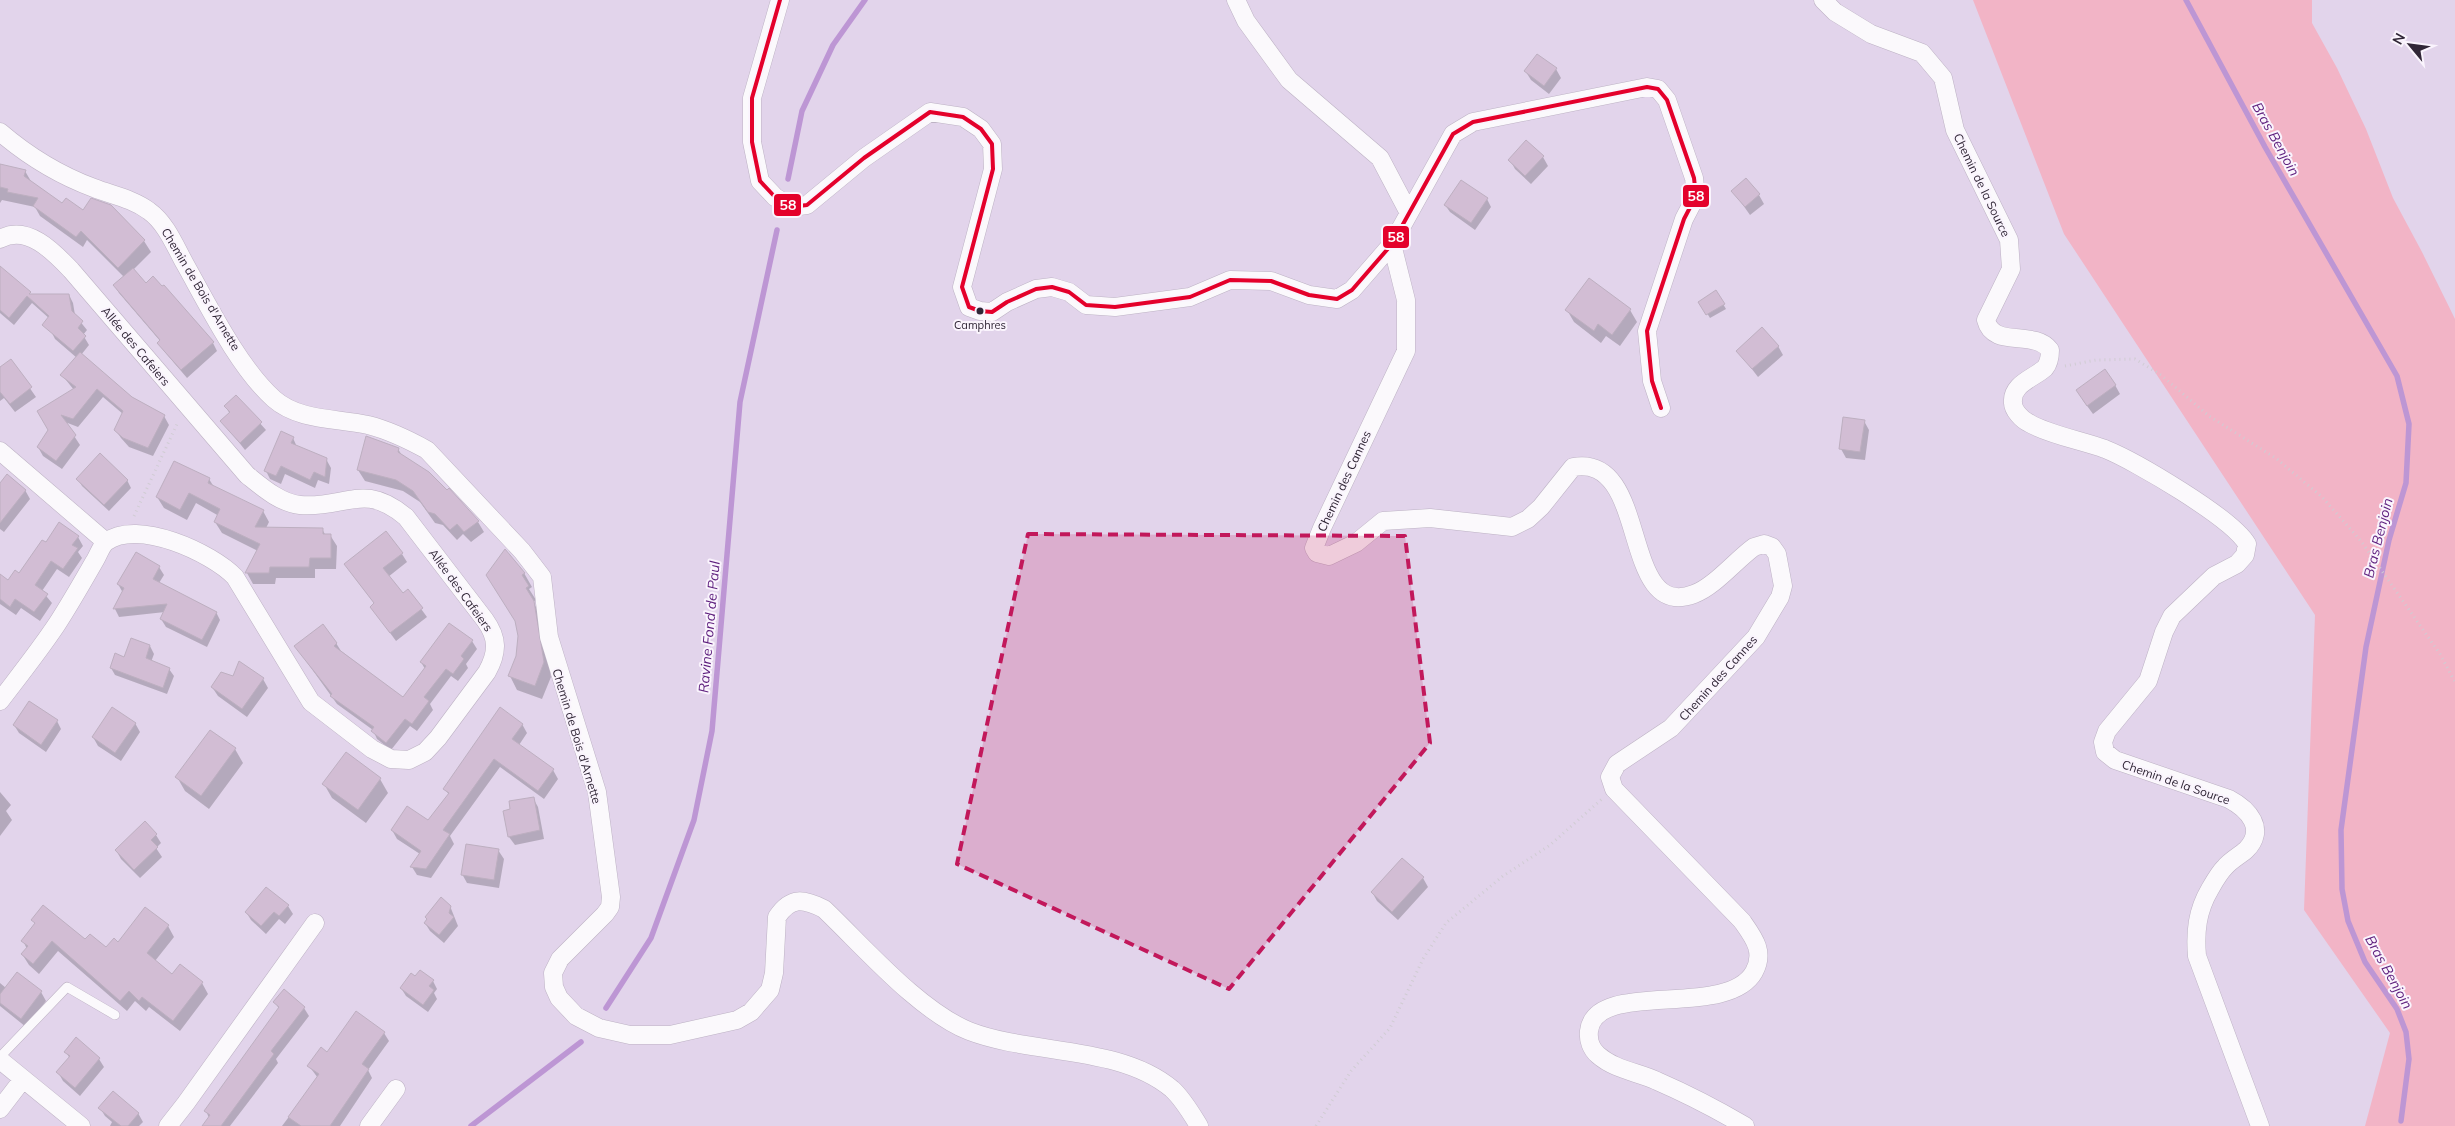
<svg xmlns="http://www.w3.org/2000/svg" width="2455" height="1126" font-family="Mulish,sans-serif">
  <rect width="100%" height="100%" fill="#e2d4eb"/>
  <path fill="#f2b4c6" d="M 1973,0 L 2312,0 L 2312,23 L 2337,68 L 2366,129 L 2393,198 L 2422,252 L 2455,319 L 2455,1126 L 2365,1126 L 2390,1033 L 2304,910 L 2315,615 L 2064,234 Z"/>
  <path fill="#0003" d="M 1556,69 L 1561,78 L 1549,94 L 1531,80 L 1526,72 Z
    M 1543,157 L 1548,166 L 1531,184 L 1515,169 L 1510,160 Z
    M 0,165 L 25,171 L 32,183 L 62,205 L 83,212 L 110,206 L 144,241 L 151,252 L 133,270 L 146,284 L 213,343 L 217,351 L 187,378 L 164,351 L 159,343 L 161,342 L 119,293 L 114,285 L 124,277 L 87,240 L 83,247 L 40,216 L 35,207 L 2,200 L 0,203 Z
    M 1733,191 L 1759,195 L 1764,204 L 1750,215 Z
    M 1487,199 L 1491,207 L 1475,230 L 1450,212 L 1445,205 Z
    M 0,274 L 32,295 L 69,295 L 73,303 L 75,315 L 87,330 L 83,335 L 89,345 L 81,355 L 131,398 L 164,416 L 169,425 L 153,456 L 129,447 L 121,438 L 115,429 L 123,414 L 103,397 L 78,427 L 65,422 L 80,445 L 62,469 L 43,456 L 38,447 L 74,390 L 62,375 L 77,358 L 55,339 L 51,331 L 51,320 L 32,303 L 14,325 L 0,313 Z
    M 1716,292 L 1726,309 L 1710,318 L 1700,302 Z
    M 1567,310 L 1630,310 L 1637,322 L 1620,346 L 1606,336 L 1601,343 L 1574,322 Z
    M 1778,346 L 1783,355 L 1758,377 L 1738,351 Z
    M 11,361 L 36,397 L 15,412 L 4,398 L 0,401 L 0,369 Z
    M 2115,385 L 2120,394 L 2093,414 L 2082,399 Z
    M 236,396 L 266,430 L 245,450 L 222,421 L 230,414 L 225,406 Z
    M 1864,421 L 1869,430 L 1865,460 L 1846,458 L 1841,449 Z
    M 293,438 L 297,447 L 326,459 L 331,468 L 329,484 L 318,480 L 315,488 L 285,474 L 281,484 L 270,479 L 266,471 Z
    M 398,449 L 403,457 L 478,522 L 484,532 L 471,542 L 463,534 L 457,540 L 443,525 L 435,523 L 420,502 L 403,491 L 365,481 L 358,470 Z
    M 78,479 L 127,480 L 131,488 L 109,511 L 82,486 Z
    M 209,479 L 214,487 L 263,511 L 269,522 L 266,528 L 322,529 L 326,536 L 330,535 L 337,546 L 336,569 L 315,569 L 315,578 L 276,578 L 275,584 L 253,584 L 247,573 L 258,551 L 222,533 L 215,522 L 219,516 L 196,503 L 187,520 L 164,508 L 157,497 Z
    M 0,484 L 25,490 L 30,499 L 4,532 L 0,529 Z
    M 78,537 L 83,546 L 78,552 L 82,558 L 69,577 L 57,569 L 42,591 L 52,603 L 40,621 L 21,608 L 16,615 L 0,604 L 0,587 L 20,575 L 46,543 Z
    M 402,554 L 407,562 L 388,577 L 402,595 L 408,591 L 427,617 L 396,641 L 371,607 L 375,604 L 351,573 Z
    M 159,567 L 164,575 L 159,583 L 216,612 L 220,620 L 207,647 L 166,627 L 161,619 L 165,612 L 119,617 L 115,609 L 123,593 L 118,584 Z
    M 524,573 L 532,587 L 529,589 L 536,600 L 533,602 L 541,616 L 551,677 L 542,699 L 517,690 L 510,676 L 517,656 L 519,636 L 517,623 L 495,589 Z
    M 132,640 L 150,646 L 154,654 L 151,662 L 169,669 L 174,676 L 167,694 L 115,675 L 111,668 L 125,659 Z
    M 472,641 L 477,649 L 466,664 L 468,668 L 458,681 L 451,676 L 430,704 L 433,710 L 417,731 L 410,726 L 391,750 L 377,739 L 373,730 L 337,704 L 301,654 L 336,643 L 341,651 L 403,699 L 425,669 L 421,662 Z
    M 233,678 L 263,679 L 268,688 L 247,717 L 218,696 L 212,687 Z
    M 57,721 L 61,729 L 46,752 L 19,733 L 14,725 Z
    M 135,723 L 140,732 L 121,761 L 98,746 L 93,737 Z
    M 522,724 L 527,733 L 519,745 L 553,770 L 558,779 L 544,799 L 500,767 L 450,836 L 454,844 L 431,878 L 417,875 L 412,867 L 420,854 L 397,839 L 392,830 L 429,822 L 449,795 L 445,789 Z
    M 235,749 L 243,763 L 209,809 L 185,791 L 177,777 Z
    M 380,779 L 388,793 L 366,823 L 332,798 L 324,784 Z
    M 0,792 L 11,805 L 6,811 L 12,820 L 0,836 Z
    M 533,798 L 538,807 L 544,839 L 515,845 L 509,837 Z
    M 156,835 L 161,843 L 156,848 L 162,857 L 140,878 L 121,859 L 116,850 Z
    M 498,850 L 504,859 L 499,888 L 467,883 L 462,874 Z
    M 1423,878 L 1428,887 L 1398,920 L 1377,901 L 1372,892 Z
    M 288,906 L 293,914 L 285,924 L 279,919 L 266,934 L 251,920 L 246,912 Z
    M 450,906 L 458,926 L 444,943 L 430,931 L 425,923 Z
    M 33,920 L 106,949 L 168,926 L 174,937 L 155,961 L 173,976 L 202,983 L 208,994 L 180,1031 L 149,1007 L 146,1011 L 135,1001 L 127,1011 L 58,951 L 39,974 L 29,965 L 22,954 L 27,949 L 23,941 L 36,925 Z
    M 416,978 L 433,981 L 437,989 L 434,993 L 437,999 L 428,1012 L 406,996 L 401,988 Z
    M 0,983 L 6,988 L 41,992 L 46,1001 L 26,1027 L 0,1006 Z
    M 275,1002 L 304,1008 L 309,1016 L 276,1059 L 278,1063 L 230,1126 L 203,1126 L 209,1118 L 206,1111 L 279,1009 Z
    M 384,1033 L 389,1041 L 368,1070 L 372,1078 L 340,1126 L 282,1126 L 318,1078 L 309,1066 L 328,1054 Z
    M 66,1052 L 99,1059 L 104,1067 L 80,1096 L 63,1081 L 58,1072 L 70,1059 Z
    M 100,1108 L 138,1113 L 143,1122 L 139,1126 L 110,1126 L 112,1122 L 105,1116 Z"/>
  <g fill="none" stroke-linecap="round" stroke-linejoin="round">
    <path stroke="#bd96d4" stroke-width="5.5" d="M 2186,0 L 2265,147 L 2397,376 L 2409,424 L 2406,483 L 2389,540 L 2366,647 L 2341,830 L 2342,889 L 2348,921 L 2365,962 L 2397,1009 L 2406,1032 L 2409,1059 L 2401,1121
      M 788,179 L 802,111 L 833,45 L 865,0
      M 606,1008 L 651,938 L 694,820 L 712,731 L 740,402 L 777,230
      M 471,1126 L 581,1042"/>
  </g>
  <path fill="#d2bdd4" stroke="#bdafc0" d="M 1537,54 L 1557,68 L 1544,86 L 1524,71 Z
    M 1526,140 L 1544,156 L 1525,176 L 1508,160 Z
    M 0,164 L 26,170 L 24,176 L 62,203 L 66,198 L 83,210 L 91,198 L 111,205 L 145,240 L 118,268 L 81,231 L 76,237 L 33,206 L 38,198 L 7,192 L 8,189 L 0,187 Z
    M 1746,178 L 1760,194 L 1745,207 L 1731,191 Z
    M 1461,180 L 1488,198 L 1471,223 L 1444,205 Z
    M 0,266 L 31,292 L 29,294 L 69,294 L 72,311 L 83,321 L 78,328 L 86,336 L 73,351 L 42,325 L 49,316 L 27,296 L 9,318 L 0,310 Z
    M 133,268 L 146,283 L 153,276 L 162,286 L 164,285 L 214,342 L 181,370 L 157,343 L 160,340 L 113,285 Z
    M 1589,278 L 1631,309 L 1612,335 L 1598,324 L 1594,331 L 1565,310 Z
    M 1716,290 L 1725,304 L 1706,315 L 1698,302 Z
    M 1762,327 L 1779,346 L 1752,369 L 1736,351 Z
    M 80,352 L 132,397 L 165,415 L 148,448 L 123,438 L 114,430 L 123,411 L 97,389 L 73,419 L 61,415 L 76,435 L 56,461 L 37,447 L 48,430 L 37,411 L 76,387 L 60,375 Z
    M 11,359 L 32,387 L 10,404 L 0,392 L 0,367 Z
    M 2105,369 L 2116,385 L 2087,406 L 2076,390 Z
    M 236,395 L 262,422 L 240,443 L 220,421 L 230,412 L 224,406 Z
    M 1843,417 L 1865,420 L 1860,452 L 1839,449 Z
    M 281,431 L 294,437 L 291,443 L 327,458 L 325,477 L 314,472 L 310,480 L 281,466 L 276,476 L 264,471 Z
    M 366,436 L 399,448 L 398,452 L 429,472 L 447,490 L 449,488 L 479,521 L 464,532 L 457,524 L 450,530 L 435,514 L 428,512 L 413,491 L 396,480 L 357,470 Z
    M 100,453 L 128,480 L 104,505 L 76,479 Z
    M 174,461 L 210,478 L 208,483 L 264,510 L 255,527 L 323,528 L 323,534 L 331,534 L 331,558 L 310,558 L 309,567 L 270,567 L 269,573 L 245,573 L 260,544 L 214,522 L 220,509 L 189,493 L 180,510 L 156,497 Z
    M 7,474 L 26,490 L 0,523 L 0,483 Z
    M 59,522 L 79,536 L 72,545 L 78,548 L 63,569 L 51,561 L 35,585 L 48,594 L 34,612 L 15,599 L 10,607 L 0,599 L 0,574 L 8,580 L 15,570 L 19,573 L 42,540 L 46,542 Z
    M 386,531 L 403,553 L 383,568 L 403,593 L 408,589 L 423,608 L 390,633 L 370,607 L 374,603 L 344,564 Z
    M 505,549 L 525,573 L 522,575 L 529,586 L 526,588 L 534,601 L 544,662 L 535,686 L 508,676 L 516,656 L 518,636 L 515,621 L 486,575 Z
    M 136,552 L 160,566 L 153,579 L 217,612 L 202,640 L 160,619 L 167,604 L 113,609 L 124,588 L 117,584 Z
    M 449,623 L 473,640 L 461,656 L 464,659 L 453,674 L 446,669 L 424,697 L 429,701 L 412,724 L 405,719 L 386,743 L 371,731 L 374,727 L 330,696 L 332,694 L 294,646 L 323,624 L 337,643 L 334,646 L 403,697 L 426,666 L 420,662 Z
    M 131,638 L 150,645 L 146,658 L 170,668 L 163,688 L 110,668 L 115,653 L 124,657 Z
    M 239,661 L 264,678 L 242,709 L 211,687 L 221,672 L 233,676 Z
    M 29,701 L 58,720 L 41,745 L 13,725 Z
    M 112,707 L 136,723 L 115,753 L 92,737 Z
    M 500,707 L 523,724 L 512,739 L 554,769 L 538,791 L 494,759 L 443,830 L 450,834 L 426,869 L 410,867 L 421,851 L 391,830 L 407,806 L 428,820 L 449,793 L 443,789 Z
    M 210,730 L 236,748 L 201,796 L 175,777 Z
    M 346,752 L 381,778 L 358,810 L 322,784 Z
    M 534,797 L 540,830 L 508,837 L 503,811 L 510,809 L 509,801 Z
    M 145,821 L 157,834 L 151,840 L 158,847 L 134,870 L 115,850 Z
    M 466,844 L 499,849 L 494,880 L 461,875 Z
    M 1402,858 L 1424,877 L 1392,912 L 1371,892 Z
    M 266,887 L 289,905 L 279,916 L 274,912 L 261,926 L 245,912 Z
    M 441,897 L 451,906 L 449,913 L 454,917 L 439,935 L 424,923 L 427,919 L 425,917 Z
    M 43,905 L 85,939 L 90,934 L 106,947 L 114,938 L 118,942 L 145,907 L 169,925 L 147,953 L 172,974 L 180,964 L 203,982 L 173,1021 L 142,997 L 139,1001 L 129,991 L 120,1001 L 52,941 L 33,964 L 21,954 L 28,946 L 21,941 L 35,923 L 31,920 Z
    M 420,970 L 434,980 L 429,986 L 434,990 L 423,1005 L 400,988 L 411,973 L 415,976 Z
    M 17,972 L 42,991 L 21,1019 L 0,1003 L 0,994 Z
    M 284,989 L 305,1007 L 271,1051 L 274,1054 L 221,1126 L 202,1126 L 210,1115 L 204,1111 L 279,1007 L 273,1002 Z
    M 356,1011 L 385,1032 L 362,1064 L 369,1069 L 330,1126 L 301,1126 L 288,1117 L 319,1074 L 307,1066 L 321,1047 L 327,1052 Z
    M 76,1037 L 100,1058 L 75,1088 L 56,1072 L 70,1056 L 64,1052 Z
    M 113,1091 L 139,1113 L 128,1126 L 121,1126 L 98,1108 Z"/>
  <g fill="none" stroke-linecap="round" stroke-linejoin="round">
    <g stroke="#bdb2c4" stroke-width="10">
      <path id="service" d="M 0,1057 L 67,987 L 115,1015"/>
    </g>
    <g stroke="#bdb2c4" stroke-width="19">
      <path id="minor" d="M 780,0 L 752,98 L 752,142 L 760,181 L 775,197 L 791,207 L 807,205 L 864,158 L 930,112 L 963,117 L 981,129 L 992,144 L 993,169 L 962,287 L 969,307 L 980,311 L 992,312 L 1007,302 L 1036,289 L 1052,287 L 1069,292 L 1086,305 L 1115,307 L 1190,297 L 1230,280 L 1271,281 L 1309,295 L 1337,299 L 1352,290 L 1392,244 L 1453,134 L 1473,122 L 1647,87 L 1658,89 L 1667,100 L 1694,178 L 1696,196 L 1684,219 L 1647,331 L 1652,381 L 1661,408
        M 1236,0 L 1246,21 L 1289,80 L 1380,158 L 1409,213
        M 1823,0 L 1835,12 L 1871,34 L 1922,53 L 1943,78 L 1955,130 L 2009,240 L 2011,269 L 1986,320 C 1993,349 2034,329 2050,350 C 2050,357 2049,363 2045,368 C 2034,378 2011,384 2013,403 C 2013,410 2022,420 2029,423 C 2047,434 2083,441 2105,449 C 2135,461 2232,518 2247,544 L 2245,555 L 2237,564 L 2214,576 L 2172,616 L 2164,632 L 2148,681 L 2107,731 L 2103,742 L 2105,752 L 2115,760 L 2229,799 C 2248,809 2267,829 2246,850 C 2239,856 2231,860 2225,867 C 2219,873 2214,882 2210,889 C 2197,911 2195,932 2197,956 L 2260,1126
        M 0,132 C 28,156 59,175 94,188 C 112,195 133,199 149,211 C 166,223 175,246 185,264 C 208,305 239,368 274,399 C 299,421 337,418 368,425 C 388,430 409,440 427,450 L 522,551 L 542,577 L 549,637 L 597,792 L 611,897 L 610,907 L 605,914 L 560,959 L 553,973 L 554,987 L 559,998 L 576,1016 L 599,1028 L 630,1035 L 670,1035 L 737,1020 L 751,1012 L 770,990 L 774,973 L 777,917 C 791,896 804,899 824,909 C 864,947 919,1011 969,1031 C 1031,1055 1120,1045 1172,1089 C 1183,1099 1191,1113 1199,1126
        M 0,239 C 27,224 53,251 71,270 L 247,475 C 262,487 280,503 300,505 C 346,509 363,481 406,517 L 485,620 C 498,638 498,652 487,672 L 438,738 L 425,752 L 409,760 L 391,759 L 372,749 L 311,702 L 235,577 C 212,553 137,518 106,542 C 101,546 98,556 94,562 C 82,583 70,604 57,624 C 39,651 19,676 0,701
        M 1392,244 L 1406,300 L 1406,351 L 1322,528 L 1314,548 L 1317,553 L 1329,556 L 1356,543 L 1383,521 L 1430,518 L 1512,527 L 1528,519 L 1541,507 L 1573,467 C 1651,453 1619,622 1694,594 C 1714,587 1736,560 1754,547 L 1764,544 L 1772,547 L 1777,554 L 1783,586 L 1780,597 L 1756,637 L 1671,728 L 1617,764 L 1610,777 L 1614,789 L 1742,921 C 1754,938 1765,952 1754,972 C 1727,1020 1595,978 1589,1031 C 1588,1040 1591,1049 1598,1055 C 1615,1070 1638,1072 1657,1081 C 1687,1094 1716,1109 1745,1126
        M 0,451 L 106,542
        M 0,1060 L 81,1126
        M 0,1109 L 23,1079
        M 168,1126 L 186,1103 L 315,923
        M 369,1126 L 396,1089"/>
    </g>
    <path stroke="#d0ccd3" stroke-width="3" stroke-dasharray="1 4" stroke-linecap="butt" d="M 2065,366 L 2096,360 L 2135,359 L 2161,375 L 2209,416 L 2277,459 L 2322,497 L 2361,541 L 2440,654 L 2455,682
      M 134,516 L 178,422
      M 1316,1126 L 1351,1071 L 1390,1028 L 1423,959 L 1446,923 L 1503,876 L 1550,845 L 1602,799"/>
    <use href="#service" stroke="#fbf9fc" stroke-width="9"/>
    <use href="#minor" stroke="#fbf9fc" stroke-width="18"/>
    <g stroke="#faf4fd" stroke-width="8">
      <path id="bus-1" d="M 780,0 L 752,98 L 752,142 L 760,181 L 775,197 L 791,207 L 807,205 L 864,158 L 930,112 L 963,117 L 981,129 L 992,144 L 993,169 L 962,287 L 969,307 L 980,311 L 992,312 L 1007,302 L 1036,289 L 1052,287 L 1069,292 L 1086,305 L 1115,307 L 1190,297 L 1230,280 L 1271,281 L 1309,295 L 1337,299 L 1352,290 L 1392,244 L 1453,134 L 1473,122 L 1647,87 L 1658,89 L 1667,100 L 1694,178 L 1696,196 L 1684,219 L 1647,331 L 1652,381 L 1661,408"/>
    </g>
    <use href="#bus-1" stroke="#e4002b" stroke-width="4"/>
  </g>
  <path fill="#c2185b" fill-opacity="0.2" stroke="#c2185b" stroke-width="4" stroke-dasharray="10 6" stroke-linejoin="round" d="M 1028,534 L 1405,536 L 1430,743 L 1229,989 L 957,864 Z"/>
  <circle fill="#302636" stroke="#faf4fd" stroke-width="2" cx="980" cy="311" r="4.5"/>
  <g text-anchor="middle" dominant-baseline="central" stroke-width="4" stroke-linejoin="round" paint-order="stroke">
    <g font-size="11" fill="#302636" stroke="#faf4fd">
      <text x="980" y="325">Camphres</text>
    </g>
    <g font-size="12" fill="#302636" stroke="#faf4fd">
      <text transform="translate(1982 185) rotate(64)">Chemin de la Source</text>
      <text transform="translate(201 289) rotate(59)">Chemin de Bois d'Arnette</text>
      <text transform="translate(136 346) rotate(50)">Allée des Cafeiers</text>
      <text transform="translate(1344 481) rotate(-65)">Chemin des Cannes</text>
      <text transform="translate(461 590) rotate(54)">Allée des Cafeiers</text>
      <text transform="translate(1718 678) rotate(-48)">Chemin des Cannes</text>
      <text transform="translate(577 736) rotate(73)">Chemin de Bois d'Arnette</text>
      <text transform="translate(2176 782) rotate(19)">Chemin de la Source</text>
    </g>
    <g font-size="14" font-style="italic" fill="#5d1e7d" stroke="#faf4fd">
      <text transform="translate(2276 139) rotate(61)">Bras Benjoin</text>
      <text transform="translate(2378 538) rotate(-76)">Bras Benjoin</text>
      <text transform="translate(709 627) rotate(-85)">Ravine Fond de Paul</text>
      <text transform="translate(2389 972) rotate(61)">Bras Benjoin</text>
    </g>
  </g>
  <g stroke="#faf4fd" stroke-width="2">
    <rect x="1682" y="184" width="28" height="24" rx="5" fill="#e4002b"/>
    <rect x="773" y="193" width="29" height="24" rx="5" fill="#e4002b"/>
    <rect x="1382" y="225" width="28" height="24" rx="5" fill="#e4002b"/>
  </g>
  <g font-size="14" text-anchor="middle" font-weight="bold" fill="#fff">
    <text x="1696" y="201">58</text>
    <text x="788" y="210">58</text>
    <text x="1396" y="242">58</text>
  </g>
  <g transform="translate(2410 45) rotate(299)" stroke="#faf4fd" stroke-width="4" paint-order="stroke">
  <path d="M0-4L9 19L0 12L-9 19Z" fill="#302636"/>
  <text y="-8" font-size="14" font-weight="bold" text-anchor="middle" fill="#302636">N</text>
  </g>
</svg>
